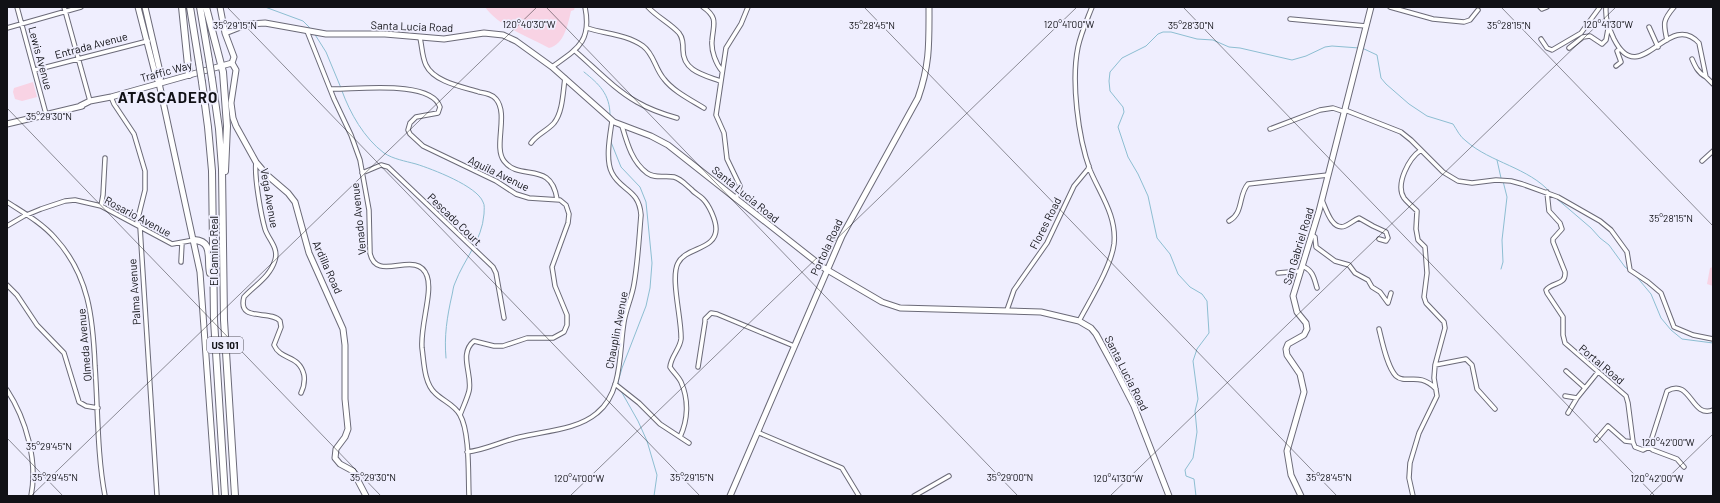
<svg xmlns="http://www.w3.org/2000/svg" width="1720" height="503" font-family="Barlow,sans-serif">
  <rect width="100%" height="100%" fill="#efeefe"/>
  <path fill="#f8d3e4" d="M 485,7 L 575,7 L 574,10 L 571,11 C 568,24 564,45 549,48 C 527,36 500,27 485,7 Z
    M 33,82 L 37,97 L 22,101 L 15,99 L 13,92 L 14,88 Z
    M 1713,267 L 1713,286 L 1707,284 L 1710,268 Z"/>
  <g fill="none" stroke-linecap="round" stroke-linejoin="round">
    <path stroke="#8dbed2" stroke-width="1" d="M 265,7 L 303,21 L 311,29
      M 314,33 L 326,52 L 341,88
      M 1362,48 L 1377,55 L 1381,78 L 1386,84 L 1409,104 L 1427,116 L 1453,124 C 1457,130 1460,137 1466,141 C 1491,163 1528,167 1551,193
      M 584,72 C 599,84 610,94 610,115
      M 342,91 C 350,113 364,138 384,153 C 393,159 405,161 416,164 C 432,169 477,186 483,202 C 485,205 484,210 484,214 C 482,241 464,259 455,283 C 453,287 453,291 452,295 C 447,317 444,336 446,358
      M 611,142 L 621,167 L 640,187 L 646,202 L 652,263 L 650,288 L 646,306 L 622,368 L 618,382 L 619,386
      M 1497,160 L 1501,178
      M 1556,198 L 1591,228 L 1600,238 L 1609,245 L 1625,267 L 1629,270
      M 1501,269 L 1503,262 L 1502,240 L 1507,197 L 1503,181
      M 1636,276 L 1651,294 L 1661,318 L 1671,330 L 1682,339 L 1713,343
      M 621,391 L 638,421 L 647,441 L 657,475 L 654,496
      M 1196,496 L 1194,479 L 1186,476 L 1185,470 L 1193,458 L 1197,432 L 1195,411 L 1198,399 L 1193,361 L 1197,349 L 1209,333 L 1207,301 L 1202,294 L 1190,287 L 1178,274 L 1170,254 L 1157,238 L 1148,196 L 1138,174 L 1128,157 L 1118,127 L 1124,112 L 1123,107 L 1110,91 L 1109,81 L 1110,72 L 1122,58 L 1146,46 L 1158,34 L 1163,32 L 1171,32 L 1197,39 L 1213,40 L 1229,47 L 1240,48 L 1292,60 L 1306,56 L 1325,47 L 1332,46 L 1359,48"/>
    <g stroke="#6b6a78" stroke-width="5.5">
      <path id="street" d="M 17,7 L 46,114
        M 64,7 L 90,101
        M 648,7 C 657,17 670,23 679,33 C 683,38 683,44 683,50 C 683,71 704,75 720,81
        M 703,7 C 719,18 713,25 712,41 C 711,51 716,64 722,71
        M 1390,7 L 1433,19 L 1464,22 L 1470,20 L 1478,10
        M 1540,7 L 1542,9 L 1547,7
        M 1606,7 C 1605,20 1609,28 1614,39 C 1640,91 1668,9 1699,43 L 1706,77 L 1713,84
        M 1290,19 L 1366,26
        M 1649,27 L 1658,47
        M 7,28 L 81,7
        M 587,28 C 605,34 626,34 643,46 C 654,54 655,69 664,79 C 673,91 691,100 704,108
        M 307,31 L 334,99 L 351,135 L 360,160 L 369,210 L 370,253 C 376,284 417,248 427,276 C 433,292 420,326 422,348 C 424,362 424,383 435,393 C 443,401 455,405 460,415 C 470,432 468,475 469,496
        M 420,38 C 422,46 422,57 426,65 C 434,82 463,87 479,92 C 485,93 492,94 496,99 C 509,114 493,147 504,161 C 520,182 551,160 557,199
        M 1541,39 L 1547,48 L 1552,50 L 1581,33 L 1600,7
        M 1667,40 C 1663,23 1663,20 1674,7
        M 1569,48 L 1583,37 L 1590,36 L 1602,44 L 1606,40 L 1608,29
        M 575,51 C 595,68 614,89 637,102 C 649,109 663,114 677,118
        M 1692,59 C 1695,66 1698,73 1706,77
        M 1616,66 L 1621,62 L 1617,51 L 1620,49
        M 552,67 C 577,49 592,42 585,7
        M 35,70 L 148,41
        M 330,89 C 354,90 431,79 440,107 L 438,113 L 416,117 L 410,123 L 408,130 L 410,134 L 423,146 L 496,181 L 516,194 L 529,198 L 560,200 L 566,205 L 569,214 L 568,223 L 552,267 L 555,286 L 567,315 L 567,325 L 564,332 L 553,338 L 527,338 L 503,346 L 494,346 L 474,341 C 458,354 473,375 469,391 C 467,399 463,407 460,415
        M 111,97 L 114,104 L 134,134 L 145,171 L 145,190 L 137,222 L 140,227 L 157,496
        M 1345,110 L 1401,132 L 1411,140 L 1443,172 L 1458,181 L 1472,183 L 1496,180 L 1511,181 L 1522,184 L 1558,197 L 1600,221 L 1611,230 L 1627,252 L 1630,270 L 1648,282 L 1661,293 L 1674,327 L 1693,335 L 1713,339
        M 622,126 C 627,143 632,162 647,173 C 655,179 665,175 674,177 C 681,179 685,184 691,189 C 694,193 699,195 703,199 C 709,205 716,220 716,229 C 716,250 686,247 678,263 C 670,278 682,320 681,339 C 680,349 671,356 670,367 C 673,372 678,376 681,382 C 689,400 688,420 680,437
        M 1270,129 L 1320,110 L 1333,108 L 1345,112
        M 531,143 C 537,134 547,131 554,123 C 563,112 563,91 565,78
        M 1702,161 L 1713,151
        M 256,162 C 254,176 261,215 265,229 C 268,239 279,248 275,260 C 270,277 255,285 244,297 C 237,323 271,309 280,321 L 281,327 L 274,345 C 281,361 299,354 304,375 C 305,382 304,387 301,393
        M 362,173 L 381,165 L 388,167 L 493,267 L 496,273 L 504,318
        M 1547,192 L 1549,211 L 1560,223 L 1562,229 L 1553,239 L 1553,242 L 1565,272 C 1566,286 1553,281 1546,290 L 1547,293 L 1563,317 L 1563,335 L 1565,343 L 1626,396 L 1628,403 L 1633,442 L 1635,447 L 1643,450 L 1649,447 L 1667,391 C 1691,377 1691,419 1713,410
        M 736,199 L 740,186 L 727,159 L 724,133 L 716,115 L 726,48 L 741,24 L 748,7
        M 1322,200 C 1326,209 1332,231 1345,226 C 1350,224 1354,220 1359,218 L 1373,226 L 1386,232 L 1388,238 L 1386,241 L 1379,239
        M 7,202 C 24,213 42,223 55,238 C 89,275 93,318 95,366 C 98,409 97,454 105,496
        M 101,206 L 103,195 L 105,158
        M 1229,221 C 1244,213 1238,195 1248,184 L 1328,175
        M 7,226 L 24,216 L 41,209 L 65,201 L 75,200 L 101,206 L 172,244 L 194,240
        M 1312,235 L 1315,237 L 1316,247 L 1335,261 L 1349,265 L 1355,273 L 1368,280 L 1372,287 L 1380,292 L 1388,303 L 1391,293
        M 181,262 L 182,243
        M 1302,266 C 1313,270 1314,278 1317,288
        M 1278,273 L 1301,271
        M 7,285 L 17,295 L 37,325 L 64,353 L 79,402 L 86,406 L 98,408
        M 1007,310 L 1014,290 L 1047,243 L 1074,186 L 1088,169 L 1089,166
        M 1079,321 C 1090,300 1111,267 1114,244 C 1117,216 1100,194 1090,170 C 1078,137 1071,81 1078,47 C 1081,33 1087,20 1092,7
        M 1379,329 C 1382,341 1387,367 1396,376 C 1406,385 1419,371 1436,389
        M 1435,365 L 1466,359 L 1472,365 L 1477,389 L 1495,409
        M 698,367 L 705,322 L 705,319 L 711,313 L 717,314 L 794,346
        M 1566,371 L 1585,388
        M 615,384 L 639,403 L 660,424 L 689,443
        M 7,390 C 26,419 38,461 31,496
        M 1565,396 L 1577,398
        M 1568,413 L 1577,398 L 1598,372
        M 757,432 L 842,468 L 859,496
        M 1596,440 L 1608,426 L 1625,441 L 1633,442
        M 1649,447 L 1653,450 L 1677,459 L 1684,467
        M 467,452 C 485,450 502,441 520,437 C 545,431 577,430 597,413 C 623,392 619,351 624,322 C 626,309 632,297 634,284 C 638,261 639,238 641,215 C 639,189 621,191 612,173 C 605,160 610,135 612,121
        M 914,496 L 949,476
        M 1413,496 L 1409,478 L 1410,463 L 1419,433 L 1437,396 L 1434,378 L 1435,365 L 1445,328 L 1444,322 L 1426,303 L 1424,297 L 1427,273 L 1425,247 L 1418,240 L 1416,229 L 1417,211 C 1413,207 1408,203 1404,198 C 1395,184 1409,158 1421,150"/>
    </g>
    <g stroke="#6b6a78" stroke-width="7">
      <path id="secondary" d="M 138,7 L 156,77 L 159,83 L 200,272 L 216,496
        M 145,7 L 161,76 L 159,83
        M 220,7 L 225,33 L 234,57 L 232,63 L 236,70 L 231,103 L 233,118 L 236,126 L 256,162 L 267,175 L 288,193 L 295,202 L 309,253 L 343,329 L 345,345 L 345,399 L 348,429 L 345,437 L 336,449 L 335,458 L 340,464 L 353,471 L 366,496
        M 225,33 L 248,24 L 265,23 L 326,34 L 385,34 L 444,39 L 484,33 L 503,35 L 516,41 L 552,67 L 614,122 L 651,136 L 668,145 L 824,268 L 882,302 L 900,308 L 1041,312 L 1079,321 L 1091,328 L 1096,334 L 1114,367 L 1134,406 L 1169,496
        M 80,106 L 90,101 L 111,97 L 232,63
        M 7,124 L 82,106
        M 730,496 L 842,236 L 918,98 C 930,64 929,43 929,7
        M 1301,496 L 1291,475 L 1287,451 L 1304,392 L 1300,374 L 1287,355 L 1286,349 L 1288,344 L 1304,335 L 1307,329 L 1306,323 L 1297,312 L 1293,296 L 1319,211 L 1371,7"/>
    </g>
    <g stroke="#6b6a78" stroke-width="8">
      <path id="highway" d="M 182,7 L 189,75
        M 190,7 L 199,63
        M 200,7 L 209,60
        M 206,7 L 223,72 L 227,126 L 225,171
        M 212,79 L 219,129 L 222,169 L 224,320 L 235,496
        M 202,82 L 208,127 L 212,171 L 214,320 L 225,496
        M 194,240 C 214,241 207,259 210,273"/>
    </g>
    <use href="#street" stroke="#fff" stroke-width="3.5"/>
    <use href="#secondary" stroke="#fff" stroke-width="5"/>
    <use href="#highway" stroke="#fff" stroke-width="6"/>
    <g stroke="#6b6a78" stroke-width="8" stroke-linecap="butt">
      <path id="highway-bridge" d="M 209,60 L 212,79
        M 199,63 L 202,82"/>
    </g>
    <use href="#highway-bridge" stroke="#fff" stroke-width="6"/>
  </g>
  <path fill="none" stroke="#111116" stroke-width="1" stroke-opacity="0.45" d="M 227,7 L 700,496M 546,7 L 1018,496M 864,7 L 1337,496M 1183,7 L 1655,496M 1501,7 L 1713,226M 7,108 L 381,496M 7,438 L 63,496M 31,496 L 537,7M 570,496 L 1077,7M 1110,496 L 1616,7M 1649,496 L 1713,434"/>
  <g text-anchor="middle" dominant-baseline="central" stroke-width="3.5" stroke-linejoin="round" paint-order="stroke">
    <rect fill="#efeefe" stroke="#54535c" stroke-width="1" x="207" y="337" width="36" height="16" rx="3"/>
    <g font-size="10" font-weight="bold" fill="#111116">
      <text x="225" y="345">US 101</text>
    </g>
    <g font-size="11" fill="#111116" stroke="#efeefe">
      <text transform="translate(412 26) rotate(2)">Santa Lucia Road</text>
      <text transform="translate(91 45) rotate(-15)">Entrada Avenue</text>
      <text transform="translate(41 58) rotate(75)">Lewis Avenue</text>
      <text transform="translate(166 71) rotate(-15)">Traffic Way</text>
      <text transform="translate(499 173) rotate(26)">Aguila Avenue</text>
      <text transform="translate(746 194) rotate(39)">Santa Lucia Road</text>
      <text transform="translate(270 198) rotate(80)">Vega Avenue</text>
      <text transform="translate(138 216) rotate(28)">Rosario Avenue</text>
      <text transform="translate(358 219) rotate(-96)">Venado Avenue</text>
      <text transform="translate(455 219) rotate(44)">Pescado Court</text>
      <text transform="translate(1045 223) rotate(-63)">Flores Road</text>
      <text transform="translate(1298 246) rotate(-73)">San Gabriel Road</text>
      <text transform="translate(826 247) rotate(-65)">Portola Road</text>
      <text transform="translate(213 251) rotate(-90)">El Camino Real</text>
      <text transform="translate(328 267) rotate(66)">Ardilla Road</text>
      <text transform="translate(134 292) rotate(-94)">Palma Avenue</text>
      <text transform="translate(616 330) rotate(-79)">Chauplin Avenue</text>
      <text transform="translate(84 345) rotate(-95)">Olmeda Avenue</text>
      <text transform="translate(1602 364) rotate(40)">Portal Road</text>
      <text transform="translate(1127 373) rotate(63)">Santa Lucia Road</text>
    </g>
    <g font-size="15" font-weight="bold" letter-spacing="1" fill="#111116" stroke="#efeefe">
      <text x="168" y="97">ATASCADERO</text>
    </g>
  </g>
  <g font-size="10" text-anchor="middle" fill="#111116" stroke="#efeefe" stroke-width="3.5" stroke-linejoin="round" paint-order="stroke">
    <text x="529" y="28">120°40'30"W</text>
    <text x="1069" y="28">120°41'00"W</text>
    <text x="1608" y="28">120°41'30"W</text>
    <text x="1509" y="29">35°28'15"N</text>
    <text x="235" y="29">35°29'15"N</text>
    <text x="872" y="29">35°28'45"N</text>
    <text x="1191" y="29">35°28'30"N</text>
    <text x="49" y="120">35°29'30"N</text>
    <text x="1671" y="222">35°28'15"N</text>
    <text x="1668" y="446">120°42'00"W</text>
    <text x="49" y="450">35°29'45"N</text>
    <text x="55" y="481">35°29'45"N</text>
    <text x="373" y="481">35°29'30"N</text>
    <text x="692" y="481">35°29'15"N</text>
    <text x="1010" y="481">35°29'00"N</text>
    <text x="1329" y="481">35°28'45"N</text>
    <text x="579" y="482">120°41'00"W</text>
    <text x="1118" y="482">120°41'30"W</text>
    <text x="1657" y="482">120°42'00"W</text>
  </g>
  <rect width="1720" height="503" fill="none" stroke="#111116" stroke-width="16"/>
</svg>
